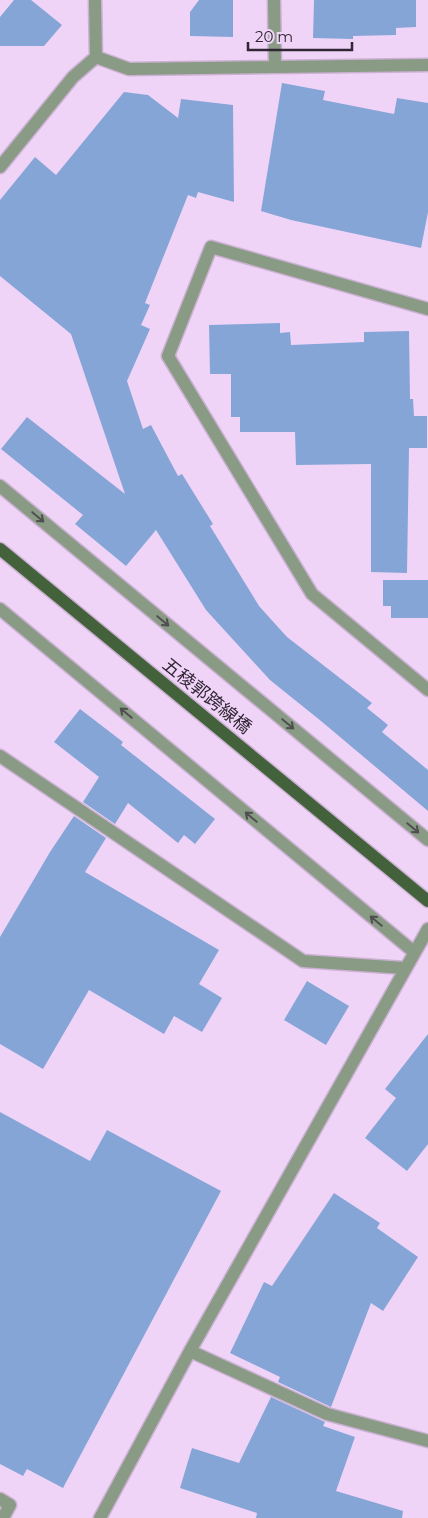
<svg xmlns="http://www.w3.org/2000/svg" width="428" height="1518" font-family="Montserrat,'Noto Sans JP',sans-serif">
  <rect width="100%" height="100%" fill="#f0d4f8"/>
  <path fill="#85a5d7" d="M 14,0 L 31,0 L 62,25 L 44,46 L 0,46 L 0,17 Z
    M 199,0 L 233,0 L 233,37 L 190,36 L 190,12 Z
    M 314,0 L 416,0 L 416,27 L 396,28 L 396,35 L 353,36 L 353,39 L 313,38 Z
    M 282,83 L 325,91 L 323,100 L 394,114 L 397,98 L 428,103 L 428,212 L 421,248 L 291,220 L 261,211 Z
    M 124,92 L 148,95 L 178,118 L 181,99 L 233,105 L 234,202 L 198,192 L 196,198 L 188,195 L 145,303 L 150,305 L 141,325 L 150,329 L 127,381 L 143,429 L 151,425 L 178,476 L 182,474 L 213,524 L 210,526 L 259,606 L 287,637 L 372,703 L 367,708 L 388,725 L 382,732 L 428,770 L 428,811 L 321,721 L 270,680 L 206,610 L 156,530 L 126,566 L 75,524 L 83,515 L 1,449 L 27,417 L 125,494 L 71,334 L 0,276 L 0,200 L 35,157 L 56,175 Z
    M 280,323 L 280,333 L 290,332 L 291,345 L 364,342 L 364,332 L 409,331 L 410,399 L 413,399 L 414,416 L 427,416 L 427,448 L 409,448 L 407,573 L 371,572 L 371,464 L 296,465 L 295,432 L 240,432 L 240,417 L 231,417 L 231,374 L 210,374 L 209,325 Z
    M 383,580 L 428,580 L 428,618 L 391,618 L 391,606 L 383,606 Z
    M 80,709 L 123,742 L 121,745 L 215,819 L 195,844 L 184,835 L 178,843 L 128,803 L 115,824 L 83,802 L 99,777 L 54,742 Z
    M 74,816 L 106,838 L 85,872 L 219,950 L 199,984 L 222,998 L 202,1032 L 174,1016 L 164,1034 L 89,990 L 43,1069 L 0,1044 L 0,937 L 50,852 Z
    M 307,981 L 349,1006 L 326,1045 L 284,1020 Z
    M 428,1034 L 428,1144 L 407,1171 L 365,1138 L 396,1098 L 385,1089 Z
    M 0,1112 L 90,1161 L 107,1130 L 221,1191 L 63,1488 L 27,1469 L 23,1476 L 0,1464 Z
    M 334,1193 L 380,1223 L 377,1228 L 418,1257 L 383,1311 L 371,1303 L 331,1407 L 278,1382 L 280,1377 L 230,1353 L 264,1282 L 272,1286 Z
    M 271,1397 L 325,1422 L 323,1426 L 355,1437 L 336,1491 L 403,1511 L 402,1518 L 256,1518 L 257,1513 L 180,1488 L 192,1448 L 239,1463 Z"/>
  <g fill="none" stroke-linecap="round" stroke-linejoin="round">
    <g stroke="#cab1d1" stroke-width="15">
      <path id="minor" d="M 274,0 L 275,67
        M 96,57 L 129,69 L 428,65
        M 0,167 L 73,77 L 96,57 L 95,0
        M 428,309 L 211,247 L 168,356 L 312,594 L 428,690
        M 0,486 L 428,840
        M 0,609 L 414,952
        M 0,756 L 303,961 L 404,968
        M 190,1351 L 327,1414 L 428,1441
        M 0,1499 L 10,1505 L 3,1518
        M 100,1518 L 190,1351 L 428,929"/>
    </g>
    <g stroke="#cab1d1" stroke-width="15">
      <path id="major" d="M 0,549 L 428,901"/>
    </g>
    <use href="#minor" stroke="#899a85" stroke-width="12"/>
    <use href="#major" stroke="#43613b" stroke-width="12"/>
  </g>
  <defs><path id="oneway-shaft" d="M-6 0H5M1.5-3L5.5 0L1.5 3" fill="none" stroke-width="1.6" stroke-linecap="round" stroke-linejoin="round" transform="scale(1.25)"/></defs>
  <g stroke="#504f50">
    <use href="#oneway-shaft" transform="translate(38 517) rotate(40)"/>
    <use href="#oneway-shaft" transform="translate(163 621) rotate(40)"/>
    <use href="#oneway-shaft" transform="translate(126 713) rotate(-140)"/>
    <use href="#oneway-shaft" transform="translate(288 724) rotate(40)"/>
    <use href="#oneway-shaft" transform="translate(251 817) rotate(-140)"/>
    <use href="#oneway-shaft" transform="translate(413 828) rotate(40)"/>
    <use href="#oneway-shaft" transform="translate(376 921) rotate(-140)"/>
  </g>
  <g text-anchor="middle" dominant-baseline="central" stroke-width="4" stroke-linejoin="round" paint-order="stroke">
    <g font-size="18" fill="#312634" stroke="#f0d4f8">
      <text transform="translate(207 696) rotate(39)">五稜郭跨線橋</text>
    </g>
  </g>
  <path d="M248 42v8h104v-8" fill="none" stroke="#312634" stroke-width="2.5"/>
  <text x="255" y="42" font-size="15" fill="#312634" stroke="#f0d4f8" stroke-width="4" paint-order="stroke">20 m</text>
</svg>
